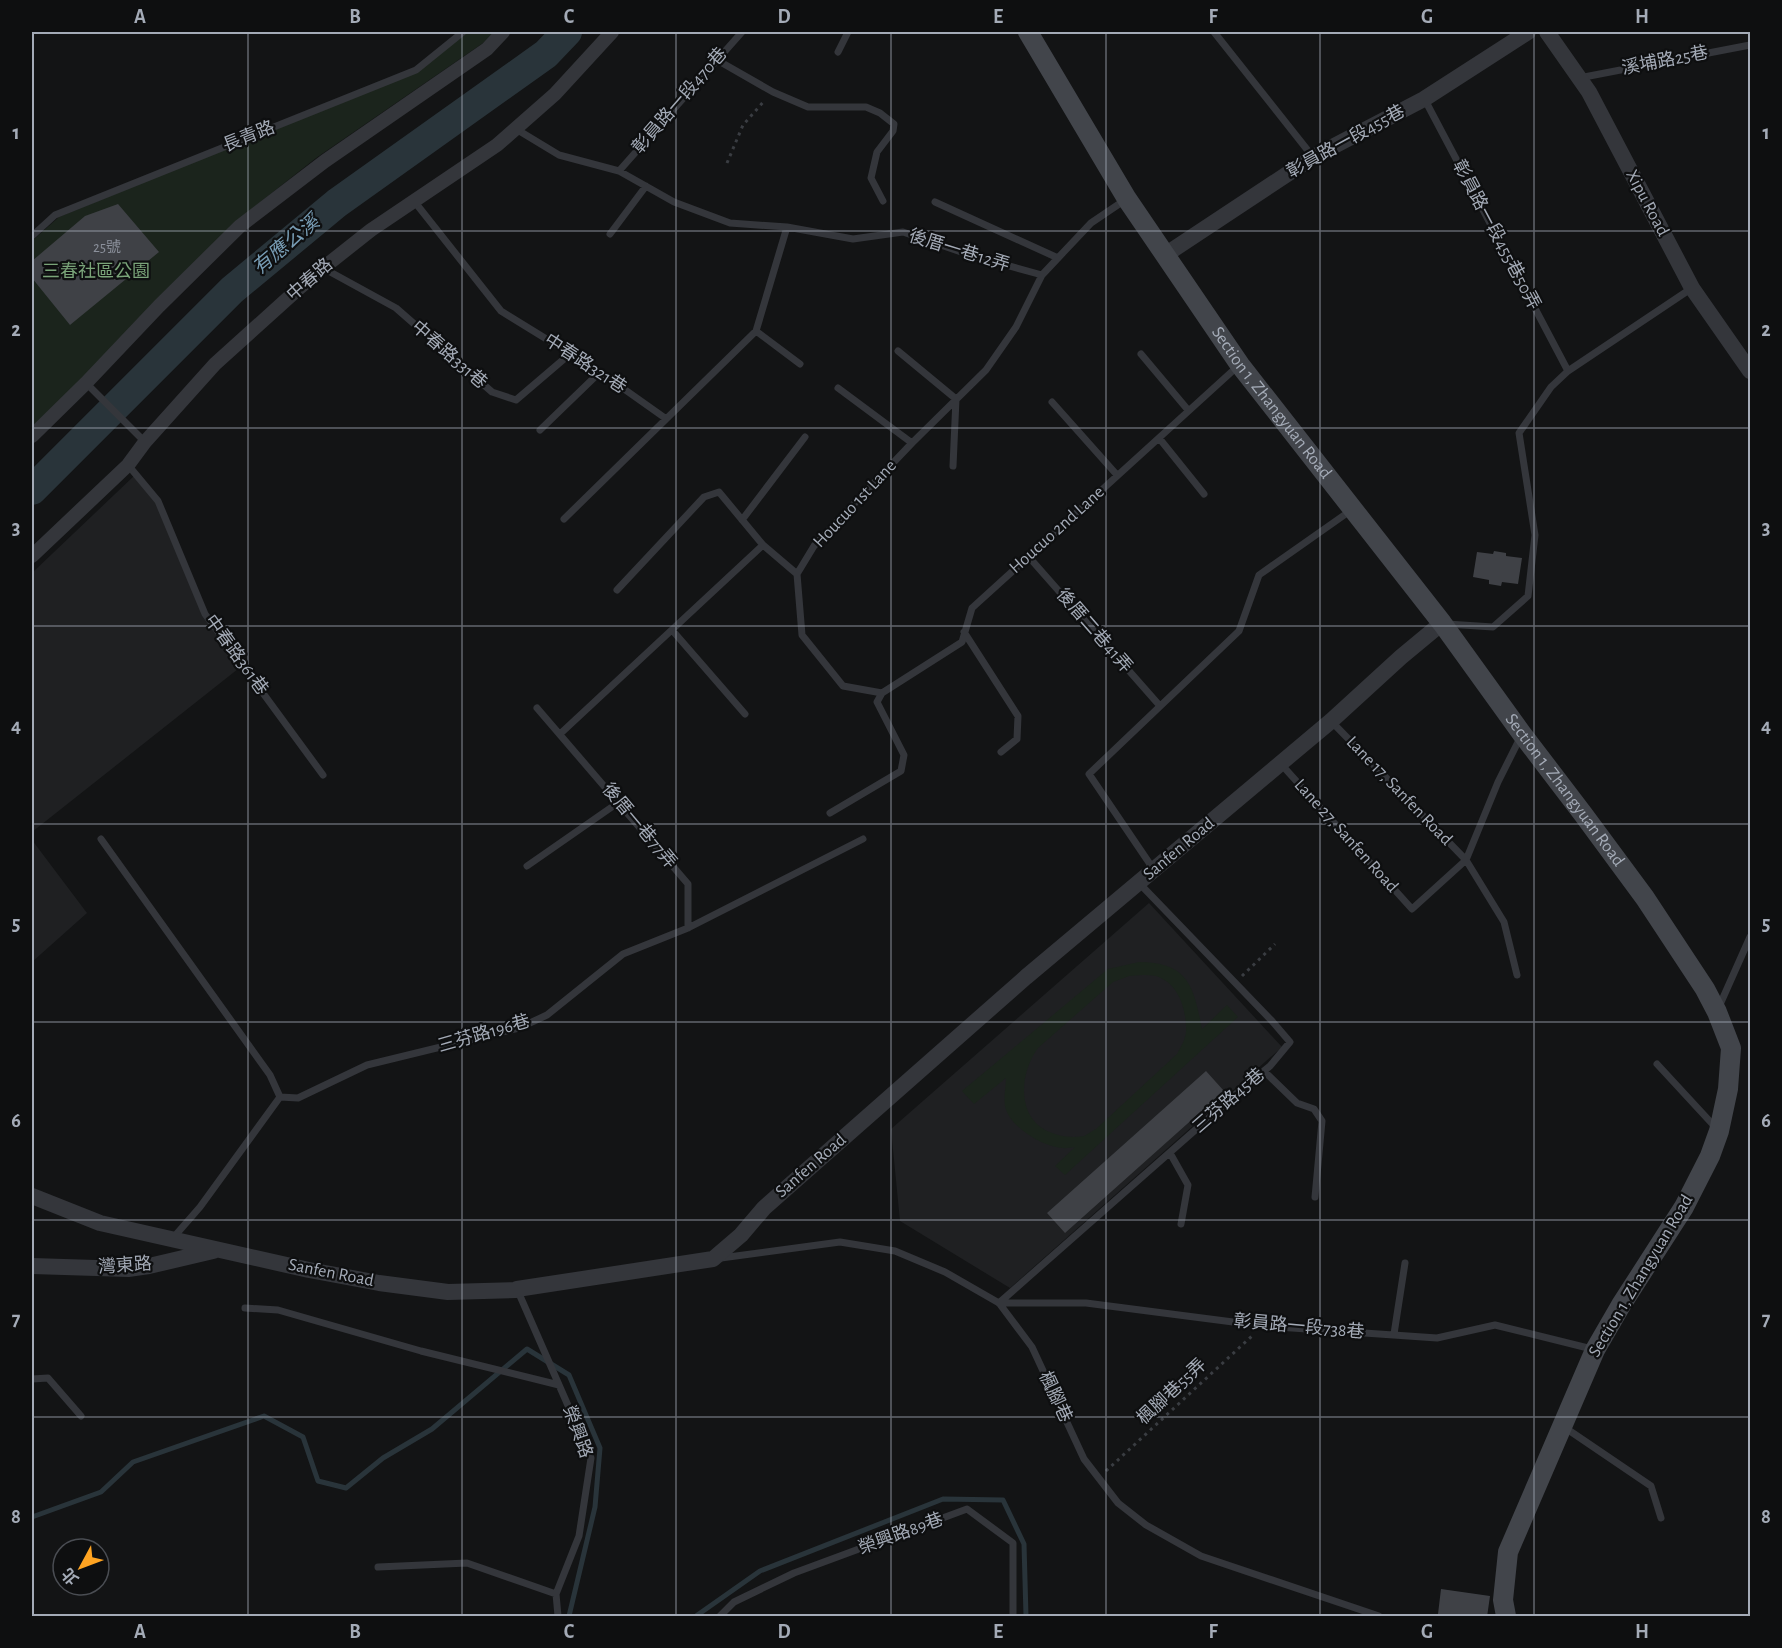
<svg xmlns="http://www.w3.org/2000/svg" width="1782" height="1648" font-family="'Alegreya Sans','Noto Sans TC',sans-serif">
  <rect width="100%" height="100%" fill="#131415"/>
  <path fill="#1f2022" d="M 135,475 L 158,501 L 205,614 L 243,665 L 32,832 L 32,573 Z
    M 32,840 L 87,913 L 32,962 Z
    M 1149,903 L 1282,1047 L 1010,1288 L 900,1221 L 891,1129 Z"/>
  <path fill="#1b241c" fill-rule="evenodd" d="M 463,32 L 495,32 L 483,43 L 316,158 L 235,222 L 85,376 L 32,427 L 32,241 L 59,217 L 414,71 Z
    M 1139,962 C 1189,962 1194,988 1202,1029 L 1227,1005 L 1238,1017 L 1065,1175 L 1055,1166 L 1075,1147 C 1069,1148 1063,1149 1056,1147 C 1039,1144 1014,1128 1007,1112 C 1002,1102 1006,1088 1006,1078 L 974,1104 L 962,1091 L 1108,969 ZM 1142,975 C 1146,975 1152,975 1156,976 C 1179,983 1187,1011 1186,1032 C 1185,1040 1181,1047 1177,1054 L 1096,1129 C 1092,1131 1088,1134 1084,1136 C 1074,1138 1064,1137 1055,1134 C 1016,1123 1018,1075 1038,1048 L 1113,982 L 1129,976 Z"/>
  <g fill="none" stroke-linecap="round" stroke-linejoin="round">
    <path stroke="#29343a" stroke-width="5" d="M 32,1517 L 101,1492 L 133,1462 L 264,1416 L 303,1437 L 318,1481 L 346,1488 L 383,1458 L 432,1429 L 527,1349 L 569,1375 L 600,1448 L 595,1507 L 569,1616
      M 696,1616 L 760,1571 L 943,1499 L 1003,1500 L 1024,1544 L 1026,1616"/>
    <path stroke="#29343a" stroke-width="30" d="M 32,490 L 232,290 L 337,203 L 546,54 L 567,32"/>
  </g>
  <path fill="#3f4146" d="M 118,204 L 159,252 L 70,325 L 32,278 L 32,261 L 85,216 Z
    M 1494,551 L 1506,553 L 1506,556 L 1522,558 L 1518,584 L 1502,582 L 1501,586 L 1489,584 L 1489,580 L 1473,577 L 1477,552 L 1493,554 Z
    M 1206,1071 L 1224,1091 L 1065,1233 L 1047,1213 Z
    M 1441,1589 L 1490,1596 L 1487,1617 L 1457,1617 L 1438,1614 Z"/>
  <g fill="none" stroke-linecap="round" stroke-linejoin="round">
    <path stroke="#3a3d42" stroke-width="3" stroke-dasharray="3 4.5" stroke-linecap="butt" d="M 727,163 L 743,125 L 765,100
      M 1242,976 L 1275,944
      M 1106,1471 L 1253,1335"/>
    <path stroke="#34363b" stroke-width="7" d="M 1214,32 L 1313,157
      M 838,52 L 848,32
      M 717,60 L 773,92 L 808,107 L 866,107 L 880,113 L 894,124 L 893,131 L 877,152 L 871,178 L 883,201
      M 1579,78 L 1750,45
      M 1425,100 L 1568,371
      M 516,129 L 559,155 L 619,171 L 674,202 L 730,223 L 787,227 L 853,239 L 903,232 L 970,255 L 1042,275
      M 619,171 L 742,32
      M 414,201 L 501,311 L 600,372 L 665,418
      M 935,202 L 1058,258
      M 610,234 L 646,186
      M 32,236 L 55,215 L 416,70 L 463,32
      M 323,268 L 396,308 L 492,392 L 516,400 L 571,353
      M 756,331 L 800,364
      M 898,351 L 956,399 L 953,466
      M 1141,354 L 1188,410
      M 86,383 L 145,442
      M 838,388 L 912,443
      M 1052,402 L 1117,475
      M 540,430 L 600,372
      M 1159,438 L 1204,494
      M 128,465 L 158,501 L 205,614 L 323,775
      M 564,519 L 756,331 L 787,227
      M 742,520 L 805,437
      M 1028,556 L 1160,706
      M 797,574 L 802,635 L 843,686 L 882,693
      M 617,590 L 704,497 L 719,492 L 763,545
      M 1447,624 L 1493,627 L 1528,596 L 1535,535 L 1519,433 L 1551,387 L 1568,371 L 1692,288
      M 672,630 L 745,714
      M 964,632 L 1018,716 L 1017,739 L 1001,752
      M 537,708 L 688,884 L 688,928
      M 1331,721 L 1466,860 L 1504,922 L 1517,975
      M 560,734 L 763,545 L 797,574 L 814,546 L 912,443 L 986,370 L 1016,327 L 1042,275 L 1058,258 L 1091,223 L 1125,200
      M 1280,763 L 1412,909 L 1466,860 L 1498,782 L 1521,736
      M 830,813 L 901,771 L 904,755 L 877,702 L 882,693 L 962,642 L 972,608 L 1238,366
      M 101,839 L 270,1075 L 280,1097
      M 527,866 L 619,802
      M 1154,870 L 1089,774 L 1239,631 L 1259,575 L 1350,511
      M 1718,1009 L 1750,937
      M 1657,1064 L 1717,1129
      M 1264,1071 L 1297,1103 L 1314,1109 L 1322,1121 L 1315,1197
      M 1170,1153 L 1188,1185 L 1181,1224
      M 173,1238 L 200,1207 L 280,1097 L 298,1098 L 367,1065 L 519,1028 L 547,1015 L 623,954 L 688,928 L 863,839
      M 721,1258 L 840,1242 L 895,1251 L 945,1272 L 999,1303 L 1032,1347 L 1084,1459 L 1118,1503 L 1146,1525 L 1201,1556 L 1379,1616
      M 517,1289 L 591,1458 L 579,1536 L 556,1594 L 558,1616
      M 999,1303 L 1244,1087 L 1270,1066 L 1290,1042 L 1272,1021 L 1139,883
      M 999,1303 L 1086,1303 L 1264,1326 L 1437,1338 L 1495,1325 L 1592,1349
      M 245,1308 L 278,1310 L 421,1351 L 559,1385
      M 1394,1334 L 1405,1263
      M 32,1379 L 48,1378 L 81,1416
      M 1564,1427 L 1651,1486 L 1661,1518
      M 378,1567 L 467,1563 L 556,1594
      M 720,1616 L 734,1602 L 794,1573 L 967,1509 L 1013,1543 L 1013,1616"/>
    <path stroke="#34363b" stroke-width="14" d="M 32,436 L 86,383 L 159,306 L 240,226 L 325,161 L 487,49 L 503,32
      M 32,556 L 128,465 L 145,442 L 215,364 L 297,290 L 323,268 L 371,230 L 497,145 L 555,94 L 612,32"/>
    <path stroke="#34363b" stroke-width="16" d="M 1547,32 L 1589,92 L 1692,288 L 1750,371
      M 1165,255 L 1313,157 L 1424,99 L 1528,32
      M 32,1196 L 100,1223 L 309,1270 L 379,1283 L 448,1292 L 516,1290 L 517,1289 L 713,1259 L 741,1235 L 764,1208 L 1026,977 L 1331,721 L 1401,657 L 1442,623
      M 32,1266 L 128,1269 L 149,1266 L 213,1251"/>
    <path stroke="#42454b" stroke-width="20" id="s1" d="M 1028,32 L 1127,199 L 1240,365 L 1442,623 L 1522,734 L 1583,814 L 1645,898 L 1705,989 L 1717,1012 L 1731,1048 L 1728,1089 L 1719,1131 L 1710,1156 L 1684,1207 L 1621,1305 L 1595,1350 L 1508,1552 L 1503,1600 L 1506,1616"/>
  </g>
  <path fill="none" stroke="#a4abb7" stroke-width="1.5" stroke-opacity="0.55" d="M 248,32 L 248,1616M 462,32 L 462,1616M 676,32 L 676,1616M 891,32 L 891,1616M 1106,32 L 1106,1616M 1320,32 L 1320,1616M 1534,32 L 1534,1616M 32,231 L 1750,231M 32,428 L 1750,428M 32,626 L 1750,626M 32,824 L 1750,824M 32,1022 L 1750,1022M 32,1220 L 1750,1220M 32,1417 L 1750,1417"/>
  <g text-anchor="middle" dominant-baseline="central" stroke-width="4.5" stroke-linejoin="round" paint-order="stroke">
    <g font-size="15" fill="#8b909b">
      <text x="107" y="247">25號</text>
    </g>
    <g font-size="18" fill="#a4abb7" stroke="#0e0f10">
      <text transform="translate(1665 61) rotate(-11)">溪埔路25巷</text>
      <text transform="translate(680 101) rotate(-49)">彰員路一段470巷</text>
      <text transform="translate(249 137) rotate(-22)">長青路</text>
      <text transform="translate(1346 142) rotate(-29)">彰員路一段455巷</text>
      <text transform="translate(1647 203) rotate(62)">Xipu Road</text>
      <text transform="translate(1496 235) rotate(62)">彰員路一段455巷50弄</text>
      <text transform="translate(959 251) rotate(17)">後厝一巷12弄</text>
      <text transform="translate(310 280) rotate(-41)">中春路</text>
      <text transform="translate(449 355) rotate(41)">中春路331巷</text>
      <text transform="translate(585 364) rotate(33)">中春路321巷</text>
      <text stroke="none"><textPath href="#s1" startOffset="444">Section 1, Zhangyuan Road</textPath></text>
      <text transform="translate(855 504) rotate(-47)">Houcuo 1st Lane</text>
      <text transform="translate(1057 530) rotate(-42)">Houcuo 2nd Lane</text>
      <text transform="translate(1094 631) rotate(49)">後厝二巷41弄</text>
      <text transform="translate(236 655) rotate(54)">中春路361巷</text>
      <text stroke="none"><textPath href="#s1" startOffset="930">Section 1, Zhangyuan Road</textPath></text>
      <text transform="translate(1399 791) rotate(46)">Lane 17, Sanfen Road</text>
      <text transform="translate(639 826) rotate(50)">後厝一巷77弄</text>
      <text transform="translate(1346 836) rotate(48)">Lane 27, Sanfen Road</text>
      <text transform="translate(1179 849) rotate(-40)">Sanfen Road</text>
      <text transform="translate(484 1034) rotate(-16)">三芬路196巷</text>
      <text transform="translate(1229 1101) rotate(-41)">三芬路45巷</text>
      <text transform="translate(811 1166) rotate(-41)">Sanfen Road</text>
      <text transform="translate(125 1266) rotate(-4)">灣東路</text>
      <text transform="translate(331 1273) rotate(11)">Sanfen Road</text>
      <text transform="translate(1641 1276) rotate(-59)">Section 1, Zhangyuan Road</text>
      <text transform="translate(1299 1327) rotate(5)">彰員路一段738巷</text>
      <text transform="translate(1172 1392) rotate(-43)">楓腳巷55弄</text>
      <text transform="translate(1055 1397) rotate(65)">楓腳巷</text>
      <text transform="translate(577 1432) rotate(70)">榮興路</text>
      <text transform="translate(901 1534) rotate(-20)">榮興路89巷</text>
    </g>
    <g font-size="18" fill="#7aa479" stroke="#0e0f10">
      <text x="96" y="272">三春社區公園</text>
    </g>
    <g font-size="20" font-style="italic" fill="#789db5" stroke="#0e0f10">
      <text transform="translate(286 245) rotate(-40)">有應公溪</text>
    </g>
  </g>
  <rect width="1782" height="1648" fill="none" stroke="#0e0f10" stroke-width="66"/>
  <g transform="translate(81 1567) rotate(229)"><circle r="28" fill="#0e0f10" stroke="#4a4d53" stroke-width="1.5"/>
  <path d="M0-4.5L10 22L0 15L-10 22Z" fill="#ffa422"/>
  <text y="-9" font-size="16" font-weight="bold" text-anchor="middle" fill="#a4abb7">北</text>
  </g>
  <rect x="33" y="33" width="1716" height="1582" fill="none" stroke="#a4abb7" stroke-width="2"/>
  <g font-size="20" text-anchor="middle" font-weight="bold" fill="#a4abb7">
    <text x="140" y="23">A</text>
    <text x="355" y="23">B</text>
    <text x="569" y="23">C</text>
    <text x="784" y="23">D</text>
    <text x="998" y="23">E</text>
    <text x="1213" y="23">F</text>
    <text x="1427" y="23">G</text>
    <text x="1642" y="23">H</text>
    <text x="16" y="139">1</text>
    <text x="1766" y="139">1</text>
    <text x="16" y="336">2</text>
    <text x="1766" y="336">2</text>
    <text x="16" y="534">3</text>
    <text x="1766" y="534">3</text>
    <text x="16" y="732">4</text>
    <text x="1766" y="732">4</text>
    <text x="16" y="930">5</text>
    <text x="1766" y="930">5</text>
    <text x="16" y="1127">6</text>
    <text x="1766" y="1127">6</text>
    <text x="16" y="1325">7</text>
    <text x="1766" y="1325">7</text>
    <text x="16" y="1523">8</text>
    <text x="1766" y="1523">8</text>
    <text x="140" y="1638">A</text>
    <text x="355" y="1638">B</text>
    <text x="569" y="1638">C</text>
    <text x="784" y="1638">D</text>
    <text x="998" y="1638">E</text>
    <text x="1213" y="1638">F</text>
    <text x="1427" y="1638">G</text>
    <text x="1642" y="1638">H</text>
  </g>
</svg>
